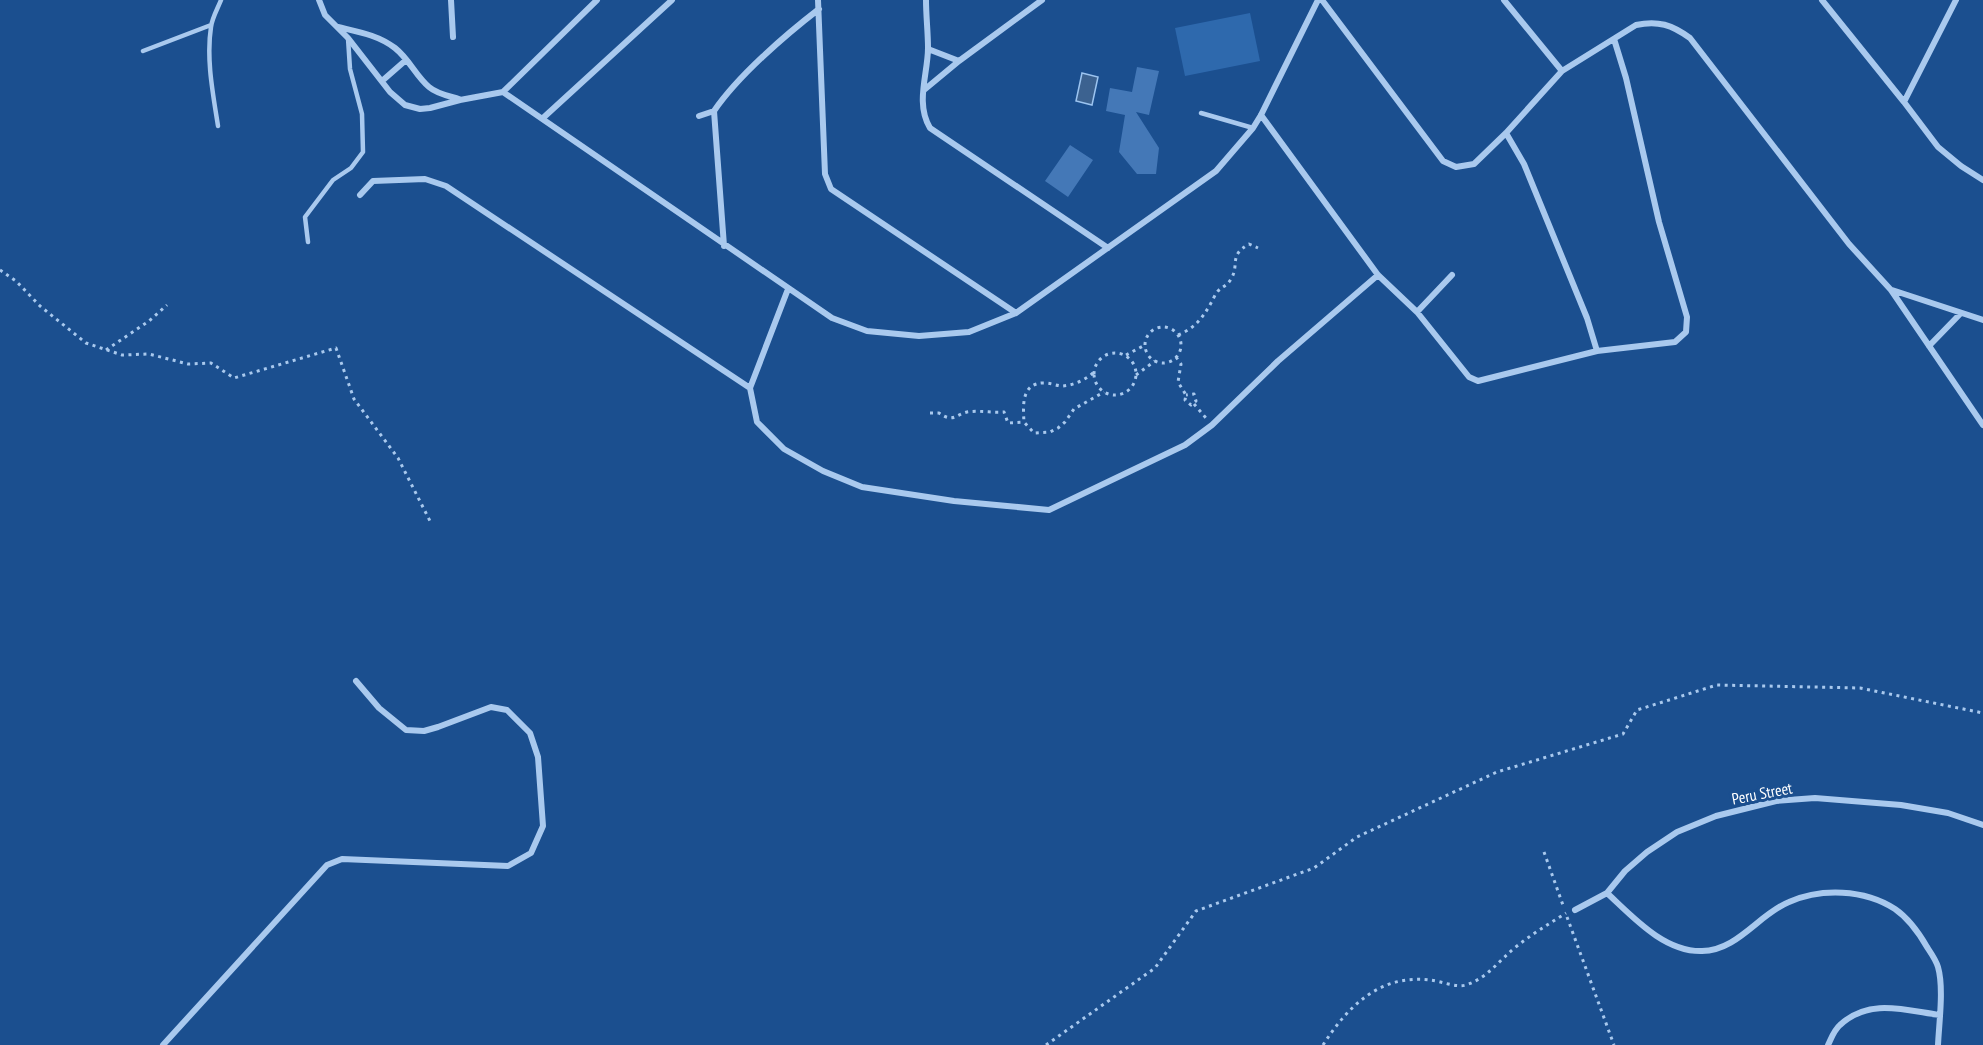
<svg xmlns="http://www.w3.org/2000/svg" width="1983" height="1045" font-family="'PT Sans Narrow',sans-serif">
  <rect width="100%" height="100%" fill="#1b4f8f"/>
  <path fill="#2e69ad" d="M 1250,13 L 1260,61 L 1185,76 L 1175,28 Z"/>
  <path fill="#3c6290" stroke="#9cc4f0" stroke-width="1.5" d="M 1082,73 L 1098,77 L 1092,105 L 1076,101 Z"/>
  <path fill="#4478b7" d="M 1137,67 L 1159,71 L 1149,115 L 1136,112 L 1159,148 L 1156,174 L 1137,174 L 1119,152 L 1125,115 L 1106,111 L 1110,88 L 1132,92 Z
    M 1070,145 L 1093,160 L 1068,197 L 1045,181 Z"/>
  <g fill="none" stroke-linecap="round" stroke-linejoin="round">
    <path stroke="#a9c9ee" stroke-width="3" stroke-dasharray="3 4.5" stroke-linecap="butt" d="M 0,270 L 16,281 L 40,306 L 86,343 L 122,355 L 149,354 L 188,364 L 211,363 L 234,378 L 336,348 L 354,399 L 398,458 L 430,521
      M1145 345a18 18 0 1 1 36 0a18 18 0 1 1-36 0Z
      M 1178,335 C 1195,328 1202,319 1211,303 C 1213,300 1215,294 1218,291 C 1223,286 1227,286 1231,279 C 1240,264 1228,256 1249,244 L 1258,248
      M 106,350 L 149,321 L 167,305
      M1094 374a21 21 0 1 1 42 0a21 21 0 1 1-42 0Z
      M 1126,355 L 1145,345
      M 1176,357 L 1181,364 L 1178,382 L 1186,395 L 1185,400 L 1191,405 L 1196,401 L 1194,394 L 1186,395
      M 1093,373 C 1085,380 1074,385 1063,386 C 1057,386 1051,383 1045,383 C 1021,382 1023,406 1024,422 L 1034,433 L 1050,432 L 1058,428 L 1065,422 L 1074,409 L 1104,392
      M 1136,375 L 1155,361
      M 1194,404 L 1206,418
      M 930,413 L 939,413 C 953,423 955,415 967,412 C 978,410 992,413 1004,412 L 1008,423 L 1024,422
      M 1544,852 L 1564,908
      M 1567,917 L 1614,1045
      M 1046,1045 L 1155,968 L 1196,911 L 1314,868 L 1357,837 L 1497,772 L 1623,734 L 1637,710 L 1717,685 L 1860,688 L 1983,713
      M 1323,1045 C 1348,1006 1380,974 1430,980 C 1441,981 1456,988 1466,985 C 1489,977 1498,961 1517,946 C 1532,934 1549,924 1566,913"/>
    <path stroke="#a9c9ee" stroke-width="4.5" d="M 143,51 L 211,25
      M 1201,113 L 1253,128
      M 218,126 C 213,94 206,59 211,27 C 212,18 218,8 221,0
      M 308,242 L 305,217 L 333,180 L 351,168 L 363,152 L 362,114 L 350,69 L 348,38"/>
    <path stroke="#a9c9ee" stroke-width="6" d="M 319,0 L 325,15 L 348,38 L 390,92 L 405,105 L 420,109 L 430,108 L 460,100 L 503,92 L 597,0
      M 451,0 L 453,37
      M 818,0 L 825,174 L 831,189 L 1016,313
      M 926,0 C 926,16 928,32 928,48 C 928,74 915,103 930,128 L 1108,248
      M 1322,0 L 1443,161 L 1456,167 L 1474,164 L 1506,133 L 1562,71 L 1636,25 C 1658,20 1672,25 1690,38 L 1849,244 L 1891,290 L 1983,425
      M 1504,0 L 1562,71
      M 1822,0 L 1904,102 L 1938,147 L 1961,166 L 1983,180
      M 338,27 C 359,32 378,35 395,48 C 409,59 416,76 429,87 C 437,94 449,96 459,99
      M 959,61 L 1042,0
      M 382,81 L 406,60
      M 924,90 L 959,61 L 928,49
      M 503,92 L 832,318 L 867,331 L 919,336 L 969,332 L 1016,313 L 1216,171 L 1253,128 L 1261,115 L 1318,0
      M 1904,102 L 1956,0
      M 1261,115 L 1378,275 L 1417,312 L 1469,377 L 1478,381 L 1597,351 L 1675,342 L 1686,332 L 1687,317 L 1659,222 L 1626,78 L 1614,39
      M 699,116 L 714,111
      M 543,118 L 672,0
      M 1506,133 L 1524,164 L 1587,318 L 1597,351
      M 360,195 L 373,181 L 425,179 L 446,186 L 750,388
      M 724,246 L 714,111 C 738,76 784,36 819,9
      M 788,289 L 750,388 L 757,422 L 784,449 L 823,471 L 862,487 L 954,501 L 1049,510 L 1185,445 L 1212,425 L 1278,361 L 1378,275
      M 1892,290 L 1983,320
      M 1417,312 L 1452,275
      M 1929,346 L 1961,313
      M 1607,893 C 1633,917 1664,952 1702,951 C 1737,951 1759,914 1789,902 C 1821,888 1864,889 1895,909 C 1908,918 1919,933 1927,947 C 1931,953 1936,960 1938,967 C 1944,988 1939,1023 1938,1045
      M 1575,910 L 1607,893 L 1625,871 L 1647,852 L 1677,832 L 1716,816 L 1776,801 L 1815,798 L 1901,805 L 1948,813 L 1983,825
      M 163,1045 L 327,865 L 342,859 L 508,866 L 531,853 L 543,826 L 538,757 L 530,733 L 507,710 L 491,707 L 438,727 L 424,731 L 406,730 L 379,708 L 356,681
      M 1828,1045 C 1831,1039 1834,1030 1840,1025 C 1869,998 1904,1010 1939,1015"/>
  </g>
  <g text-anchor="middle" dominant-baseline="central" stroke-width="6" stroke-linejoin="round" paint-order="stroke">
    <g font-size="16" fill="#fff" stroke="#1b4f8f">
      <text transform="translate(1762 793) rotate(-11)">Peru Street</text>
    </g>
  </g>
</svg>
